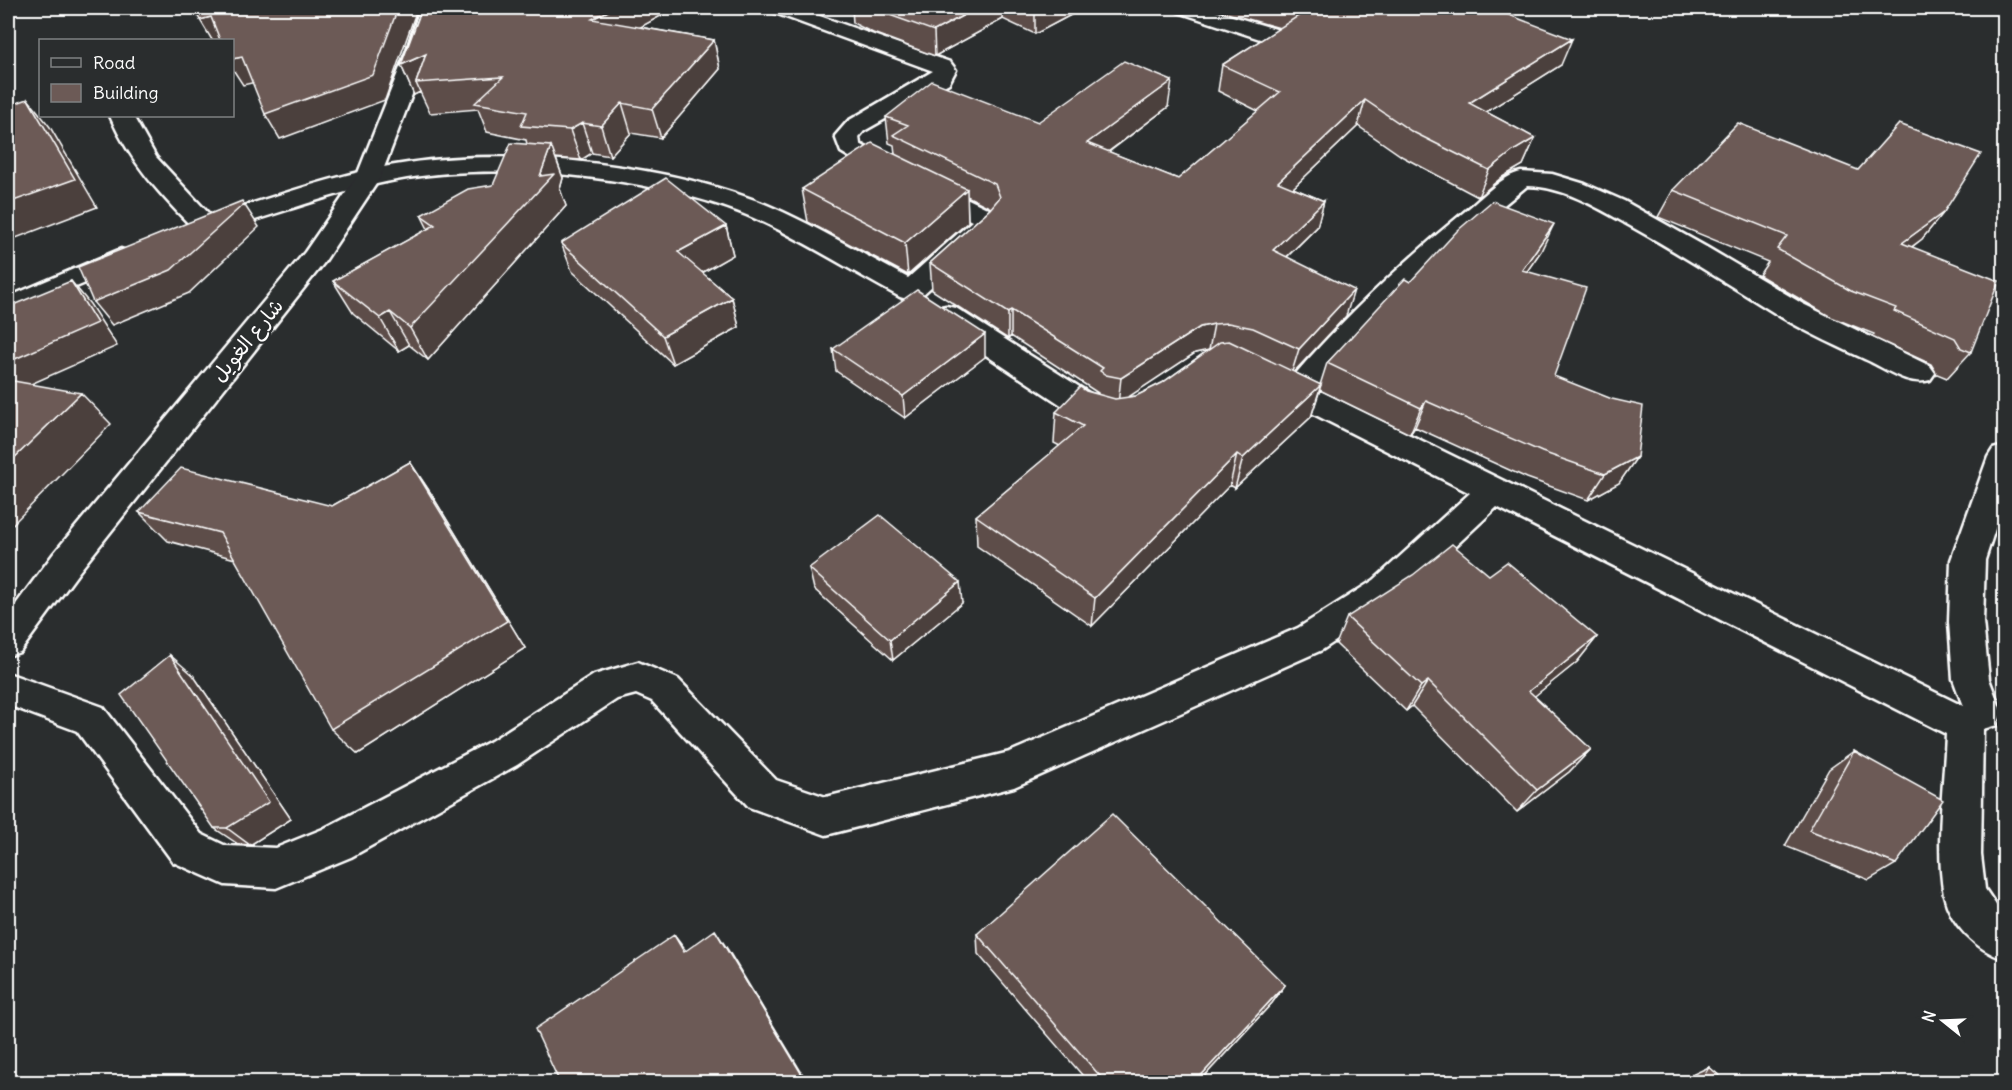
<svg xmlns="http://www.w3.org/2000/svg" width="2012" height="1090" font-family="Delius,'Playpen Sans Arabic',sans-serif">
  <rect width="100%" height="100%" fill="#2a2d2e"/>
  <filter id="ink" filterUnits="userSpaceOnUse"><feTurbulence type="fractalNoise" baseFrequency=".0167" numOctaves="2"/><feDisplacementMap in="SourceGraphic" scale="12" xChannelSelector="R" yChannelSelector="G"/><feConvolveMatrix kernelMatrix="1 2 1 2 8 2 1 2 1" color-interpolation-filters="sRGB"/></filter>
  <g filter="url(#ink)">
    <g fill="none" stroke-linecap="round" stroke-linejoin="round">
      <g stroke="#fff" stroke-width="5">
        <path id="street" d="M 769,8 L 797,8 L 950,62 L 956,70 L 949,83 L 864,131 L 859,137 L 860,144 L 892,162 L 993,211 L 998,222 L 989,234 L 920,297 L 910,300 L 900,297 C 855,273 811,245 765,223 C 670,178 510,161 407,178 C 339,189 273,217 206,234 L 197,232 C 162,197 130,162 110,116 L 133,116 L 156,157 L 211,216 C 276,197 341,172 408,163 C 517,147 683,165 783,212 C 826,232 866,256 908,278 L 972,221 L 874,172 L 841,152 L 835,136 L 848,121 L 933,71 L 772,12 Z
          M 1175,8 L 1205,8 L 1279,30 L 1282,35 L 1279,40 L 1271,41 L 1263,40 L 1178,12 Z
          M 1521,172 L 1552,174 L 1585,184 L 1624,201 L 1708,248 L 1803,304 L 1930,366 L 1935,373 L 1930,380 C 1910,386 1889,371 1871,362 C 1841,348 1810,334 1781,317 C 1729,285 1678,252 1625,223 C 1595,206 1561,186 1527,186 C 1451,248 1378,313 1316,389 L 1963,706 L 1953,679 L 1949,622 L 1951,560 L 1988,457 L 1993,449 L 2004,446 L 2004,501 L 1985,560 L 1983,622 L 1989,679 L 2002,713 L 1997,725 L 1983,729 L 1981,855 L 1985,889 L 2000,911 L 2004,914 L 2004,959 C 1977,950 1950,925 1944,895 C 1935,847 1944,783 1946,734 L 1497,507 L 1398,600 L 1322,650 L 1014,787 L 826,835 L 749,807 L 652,701 L 636,694 L 617,699 L 517,765 L 351,857 L 276,888 L 225,885 L 173,862 L 77,731 L 8,705 L 8,673 L 103,707 L 201,834 L 226,846 L 276,848 L 323,829 L 491,741 L 594,675 L 638,662 L 678,679 L 776,780 L 826,797 L 1010,752 L 1298,628 L 1374,580 L 1470,493 L 1286,400 L 1267,390 L 1262,383 L 1267,376 L 1277,373 L 1292,378 C 1345,316 1405,260 1469,208 C 1484,196 1502,176 1521,172 Z
          M 121,249 L 130,252 L 134,258 L 130,264 L 8,316 L 8,297 Z
          M 946,306 L 956,308 L 1103,402 L 1123,407 L 1127,415 L 1123,423 L 1112,426 L 1084,420 L 936,322 L 932,315 L 936,308 Z"/>
      </g>
      <g stroke="#fff" stroke-width="5">
        <path id="secondary" d="M 420,8 L 440,8 L 429,50 L 380,178 L 323,264 L 78,573 L 20,652 L 8,656 L 8,615 L 54,553 L 305,252 L 356,178 L 407,50 Z"/>
      </g>
      <use href="#street" fill="#2a2d2e" fill-rule="evenodd"/>
      <use href="#secondary" fill="#2a2d2e" fill-rule="evenodd"/>
    </g>
    <path fill="#5d4d4a" stroke="#fff" stroke-width="1.5" fill-rule="evenodd" d="M 422,8 L 675,8 L 640,27 L 714,40 L 720,69 L 661,138 L 631,133 L 610,156 L 592,153 L 581,160 L 556,158 L 563,178 L 560,189 L 566,206 L 428,360 L 409,345 L 399,351 L 353,313 L 333,281 L 428,229 L 421,215 L 493,185 L 527,144 L 526,140 L 487,132 L 478,109 L 430,113 L 420,92 L 414,95 L 401,65 Z
      M 852,8 L 1084,8 L 1035,34 L 1003,19 L 935,56 L 873,33 L 853,23 Z
      M 1209,8 L 1491,8 L 1561,65 L 1486,112 L 1535,138 L 1523,165 L 1502,177 L 1478,197 L 1403,157 L 1358,126 L 1293,188 L 1324,201 L 1317,227 L 1287,257 L 1346,316 L 1294,372 L 1320,385 L 1327,363 L 1410,282 L 1541,251 L 1527,271 L 1554,376 L 1637,457 L 1619,483 L 1588,500 L 1527,478 L 1415,427 L 1410,434 L 1320,390 L 1311,417 L 1235,488 L 1230,485 L 1092,626 L 977,546 L 976,516 L 1060,446 L 1054,443 L 1056,412 L 1086,391 L 1098,394 L 1098,393 L 1011,336 L 1008,339 L 932,290 L 930,263 L 991,208 L 967,196 L 968,222 L 908,275 L 808,222 L 802,189 L 895,154 L 894,145 L 889,143 L 886,117 L 1038,122 L 1168,107 L 1109,152 L 1178,179 L 1258,111 L 1218,91 L 1222,65 L 1280,28 ZM 1208,350 L 1162,383 L 1136,396 L 1127,397 L 1195,353 Z
      M 1673,190 L 1944,212 L 1922,239 L 1912,247 L 1971,352 L 1947,378 L 1937,374 L 1931,364 L 1872,337 L 1874,334 L 1831,317 L 1759,275 L 1768,262 L 1658,217 Z
      M 726,226 L 733,255 L 702,273 L 732,298 L 739,327 L 673,364 L 572,271 L 561,243 Z
      M 833,349 L 985,357 L 905,418 L 836,371 Z
      M 410,462 L 430,492 L 525,648 L 358,754 L 235,559 L 168,541 L 139,512 L 332,506 Z
      M 809,568 L 962,603 L 893,660 L 814,589 Z
      M 1347,617 L 1597,637 L 1577,662 L 1534,696 L 1591,749 L 1569,772 L 1517,812 L 1412,706 L 1406,711 L 1336,644 Z
      M 193,675 L 291,819 L 250,845 L 238,844 L 214,828 Z
      M 1854,751 L 1896,864 L 1869,880 L 1785,846 L 1829,769 Z
      M 977,934 L 1285,985 L 1272,1003 L 1198,1083 L 1089,1083 L 978,954 Z
      M 1709,1067 L 1728,1083 L 1682,1083 L 1685,1078 Z"/>
    <path fill="#4c3f3c" stroke="#fff" stroke-width="1.5" d="M 398,8 L 414,8 L 416,12 L 385,100 L 280,139 L 265,114 Z
      M 614,8 L 675,8 L 601,49 L 592,19 Z
      M 977,8 L 1003,8 L 1003,19 L 935,56 L 934,31 Z
      M 1038,8 L 1084,8 L 1035,34 L 1035,9 Z
      M 211,17 L 224,40 L 212,40 L 200,20 Z
      M 1572,39 L 1561,65 L 1459,129 L 1469,103 Z
      M 714,40 L 720,69 L 661,138 L 652,109 Z
      M 426,54 L 416,83 L 420,92 L 414,95 L 401,65 Z
      M 242,57 L 256,82 L 243,85 L 232,68 L 232,59 Z
      M 1172,81 L 1168,107 L 1085,169 L 1087,143 Z
      M 28,99 L 50,127 L 97,207 L 8,241 L 8,203 Z
      M 1365,100 L 1358,126 L 1272,208 L 1278,182 Z
      M 622,103 L 631,133 L 610,156 L 601,126 Z
      M 582,123 L 592,153 L 581,160 L 570,130 Z
      M 1535,138 L 1523,165 L 1502,177 L 1478,197 L 1489,170 L 1513,151 Z
      M 551,146 L 563,178 L 560,189 L 566,206 L 428,360 L 410,328 L 540,176 Z
      M 967,189 L 968,222 L 908,275 L 905,243 Z
      M 1324,201 L 1317,227 L 1267,276 L 1273,250 Z
      M 244,204 L 259,227 L 189,293 L 112,325 L 93,302 Z
      M 1944,212 L 1922,239 L 1882,269 L 1902,243 Z
      M 1554,224 L 1541,251 L 1510,296 L 1522,270 Z
      M 726,226 L 733,255 L 687,281 L 678,252 Z
      M 71,281 L 90,304 L 117,346 L 13,392 L 8,386 L 8,362 Z
      M 1354,290 L 1346,316 L 1291,375 L 1299,349 Z
      M 732,298 L 739,327 L 673,364 L 663,336 Z
      M 1011,310 L 1011,336 L 1008,339 L 1008,313 Z
      M 390,312 L 409,345 L 399,351 L 380,318 Z
      M 1214,324 L 1209,350 L 1195,353 L 1118,404 L 1121,378 L 1200,327 Z
      M 985,334 L 985,357 L 905,418 L 903,396 Z
      M 1321,385 L 1311,417 L 1235,488 L 1243,458 Z
      M 81,393 L 111,424 L 8,529 L 8,464 Z
      M 1426,401 L 1415,427 L 1410,434 L 1421,408 Z
      M 1237,454 L 1230,485 L 1092,626 L 1095,598 Z
      M 1637,457 L 1619,483 L 1588,500 L 1605,474 Z
      M 410,462 L 430,492 L 525,648 L 358,754 L 331,729 Z
      M 960,582 L 962,603 L 893,660 L 890,640 Z
      M 1597,637 L 1577,662 L 1510,716 L 1529,691 Z
      M 170,655 L 193,675 L 291,819 L 250,845 L 227,828 Z
      M 1428,681 L 1412,706 L 1406,711 L 1421,686 Z
      M 1591,749 L 1569,772 L 1517,812 L 1537,790 Z
      M 715,930 L 728,950 L 808,1083 L 807,1083 Z
      M 674,935 L 689,955 L 684,952 Z
      M 1285,985 L 1272,1003 L 1198,1083 L 1194,1083 Z"/>
    <path fill="#6c5a56" stroke="#fff" stroke-width="1.5" d="M 193,8 L 398,8 L 373,75 L 265,114 L 242,57 L 232,59 L 232,40 L 220,40 L 211,17 L 200,20 Z
      M 422,8 L 614,8 L 592,19 L 714,40 L 652,109 L 622,103 L 601,126 L 582,123 L 570,130 L 521,126 L 527,112 L 475,103 L 503,77 L 416,83 L 426,54 L 401,65 Z
      M 870,8 L 977,8 L 934,31 Z
      M 1288,8 L 1491,8 L 1572,39 L 1469,103 L 1535,138 L 1513,151 L 1489,170 L 1411,131 L 1365,100 L 1278,182 L 1324,201 L 1273,250 L 1354,290 L 1299,349 L 1253,328 L 1228,323 L 1214,324 L 1200,327 L 1121,378 L 1106,375 L 1100,371 L 1103,368 L 1011,310 L 1008,313 L 930,263 L 990,209 L 1000,197 L 995,184 L 893,135 L 908,125 L 886,117 L 932,81 L 1038,122 L 1124,61 L 1172,81 L 1087,143 L 1178,179 L 1280,92 L 1222,65 L 1303,13 Z
      M 28,99 L 75,179 L 8,203 L 8,106 Z
      M 1738,123 L 1858,170 L 1899,124 L 1981,154 L 1944,212 L 1902,243 L 1999,281 L 1971,352 L 1961,348 L 1955,338 L 1894,311 L 1896,308 L 1851,291 L 1777,249 L 1787,236 L 1673,190 Z
      M 511,143 L 551,146 L 540,176 L 554,174 L 410,328 L 390,312 L 380,318 L 333,281 L 435,225 L 421,215 L 468,189 L 493,185 Z
      M 872,143 L 967,189 L 905,243 L 802,189 Z
      M 666,178 L 726,226 L 678,252 L 732,298 L 663,336 L 561,243 Z
      M 242,201 L 244,204 L 171,270 L 93,302 L 78,267 Z
      M 1492,201 L 1554,224 L 1522,270 L 1586,288 L 1554,376 L 1612,399 L 1643,406 L 1637,457 L 1605,474 L 1542,452 L 1426,401 L 1421,408 L 1327,363 L 1401,283 L 1405,279 L 1410,282 L 1457,231 Z
      M 71,281 L 97,323 L 8,362 L 8,307 Z
      M 917,290 L 985,334 L 903,396 L 833,349 Z
      M 1229,341 L 1321,385 L 1243,458 L 1237,454 L 1095,598 L 976,516 L 1083,426 L 1056,412 L 1080,387 L 1086,391 L 1115,399 L 1136,396 L 1162,383 L 1220,342 Z
      M 8,380 L 81,393 L 8,464 Z
      M 410,462 L 507,621 L 331,729 L 220,533 L 139,512 L 181,468 L 332,506 Z
      M 880,515 L 960,582 L 890,640 L 809,568 Z
      M 1452,544 L 1489,575 L 1507,562 L 1597,637 L 1529,691 L 1591,749 L 1537,790 L 1428,681 L 1421,686 L 1347,617 L 1413,575 Z
      M 170,655 L 269,802 L 227,828 L 214,828 L 121,695 Z
      M 1854,751 L 1943,800 L 1896,864 L 1809,830 Z
      M 1112,814 L 1285,985 L 1194,1083 L 1106,1083 L 977,934 Z
      M 715,930 L 807,1083 L 560,1083 L 535,1029 L 674,935 L 684,952 Z
      M 1709,1067 L 1728,1083 L 1700,1083 Z"/>
  </g>
  <g text-anchor="middle" dominant-baseline="central" stroke-width="4.5" stroke-linejoin="round" paint-order="stroke">
    <g font-size="20" fill="#fff" stroke="#2a2d2e">
      <text transform="translate(247 340) rotate(-51)">شارع الغويل</text>
    </g>
  </g>
  <rect width="2012" height="1090" fill="none" stroke="#2a2d2e" stroke-width="30"/>
  <rect x="15" y="15" width="1982" height="1060" fill="none" stroke="#fff" stroke-width="2" filter="url(#ink)"/>
  <rect x="39" y="39" width="195" height="78" fill="#2a2d2e" stroke="#7f8182" stroke-width="1.5"/>
  <rect x="51" y="58" width="30" height="9" fill="#2a2d2e" stroke="#7f8182" stroke-width="1.5"/>
  <text x="93" y="69" font-size="18" fill="#ffffff">Road</text>
  <rect x="51" y="84" width="30" height="18" fill="#6c5a56" stroke="#7f8182" stroke-width="1.5"/>
  <text x="93" y="99" font-size="18" fill="#ffffff">Building</text>
  <g transform="translate(1943 1021) rotate(288)" stroke="#2a2d2e" stroke-width="4.5" paint-order="stroke">
  <path d="M0-4.5L10 22L0 15L-10 22Z" fill="#ffffff"/>
  <text y="-9" font-size="16" font-weight="bold" text-anchor="middle" fill="#ffffff">N</text>
  </g>
</svg>
